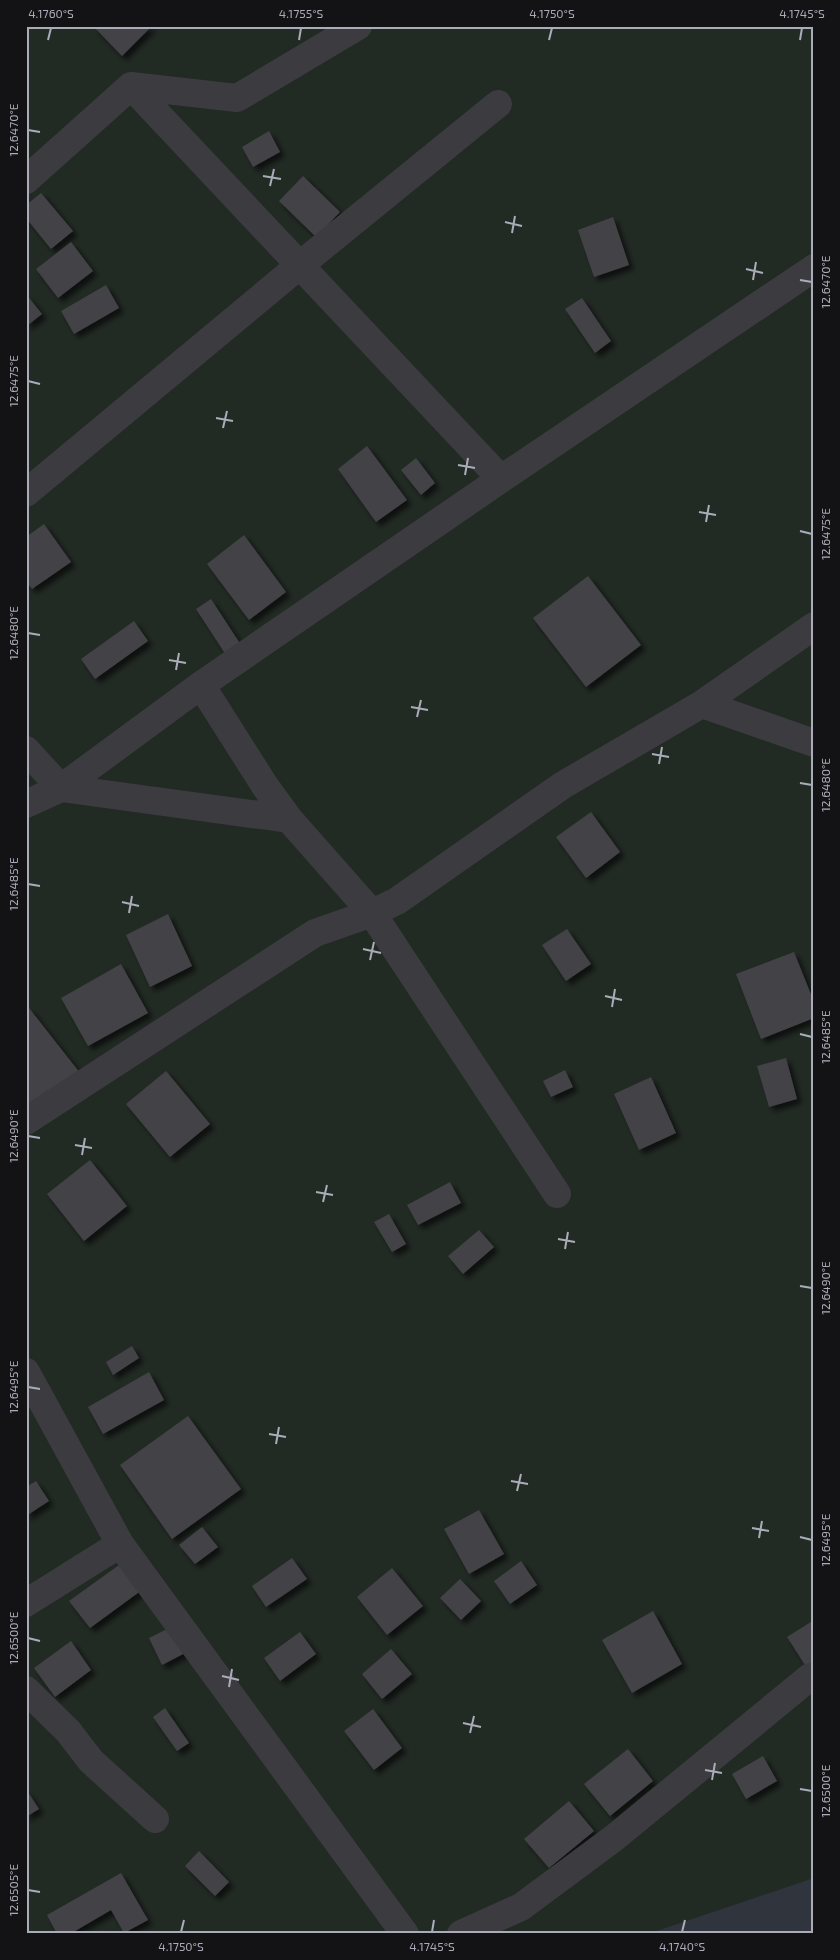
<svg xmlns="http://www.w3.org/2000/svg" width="840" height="1960" font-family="'Exo 2',sans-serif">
  <defs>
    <filter id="shadow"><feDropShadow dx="4.5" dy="4.5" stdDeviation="2.5" flood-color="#0009"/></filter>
  </defs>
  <rect width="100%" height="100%" fill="#18181a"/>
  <path fill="#222a24" d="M 26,26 L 814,26 L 814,1934 L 26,1934 Z"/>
  <path fill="#2f343d" d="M 814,1878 L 814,1934 L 648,1934 Z"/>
  <path fill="#434247" filter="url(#shadow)" d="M 93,26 L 152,26 L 122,56 Z
    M 269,131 L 280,152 L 253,167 L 242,147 Z
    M 303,176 L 340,212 L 316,237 L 279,201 Z
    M 41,193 L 73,231 L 51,249 L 26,218 L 26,205 Z
    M 613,217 L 629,265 L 594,277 L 578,230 Z
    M 71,242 L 93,271 L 58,298 L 36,269 Z
    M 106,285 L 119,308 L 74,334 L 61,311 Z
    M 26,294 L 42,314 L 28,325 L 26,323 Z
    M 582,298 L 611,341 L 595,353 L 565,309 Z
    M 367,446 L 407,500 L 376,522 L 338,469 Z
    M 416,458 L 435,483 L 421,495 L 401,470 Z
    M 44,524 L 71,562 L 32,589 L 26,581 L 26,537 Z
    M 244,535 L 286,592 L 249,620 L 207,564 Z
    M 588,576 L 641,645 L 586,687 L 533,618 Z
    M 211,599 L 241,645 L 226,655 L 196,609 Z
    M 134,621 L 148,641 L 95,679 L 81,659 Z
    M 591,812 L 620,852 L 586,878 L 556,837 Z
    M 168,914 L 192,966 L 150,987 L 126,935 Z
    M 567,929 L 591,964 L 566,981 L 542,945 Z
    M 794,952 L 814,1002 L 814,1018 L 761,1039 L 736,974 Z
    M 121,964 L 148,1013 L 88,1046 L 61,998 Z
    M 29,1008 L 80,1073 L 26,1106 L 26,1010 Z
    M 786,1058 L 797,1099 L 769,1107 L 757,1066 Z
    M 565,1070 L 573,1087 L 551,1097 L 543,1081 Z
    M 166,1071 L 210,1124 L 170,1157 L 126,1104 Z
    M 651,1077 L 676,1133 L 639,1150 L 614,1094 Z
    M 90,1160 L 127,1206 L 84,1241 L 47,1194 Z
    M 450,1182 L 461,1203 L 418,1225 L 407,1205 Z
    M 389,1214 L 406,1244 L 392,1252 L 374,1222 Z
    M 479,1230 L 494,1247 L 463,1274 L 448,1256 Z
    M 132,1346 L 139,1358 L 113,1375 L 106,1362 Z
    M 149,1372 L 164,1400 L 103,1434 L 88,1407 Z
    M 188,1416 L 241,1489 L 172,1539 L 120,1465 Z
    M 36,1481 L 49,1501 L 26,1516 L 26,1487 Z
    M 479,1510 L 504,1554 L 469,1574 L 444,1529 Z
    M 202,1527 L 218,1547 L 195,1564 L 179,1545 Z
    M 292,1558 L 307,1579 L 266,1607 L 252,1586 Z
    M 126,1560 L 146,1587 L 90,1628 L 69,1601 Z
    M 521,1561 L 537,1585 L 510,1604 L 494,1581 Z
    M 392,1568 L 423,1606 L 387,1635 L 357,1597 Z
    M 460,1579 L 481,1601 L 461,1620 L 440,1598 Z
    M 653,1611 L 682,1664 L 632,1693 L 602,1640 Z
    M 814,1620 L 814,1675 L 812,1676 L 787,1637 Z
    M 173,1626 L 187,1652 L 162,1665 L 149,1638 Z
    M 300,1632 L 316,1654 L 280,1681 L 264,1658 Z
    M 71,1641 L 91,1670 L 55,1697 L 34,1668 Z
    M 391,1649 L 412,1674 L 382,1699 L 362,1674 Z
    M 165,1708 L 189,1743 L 177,1751 L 153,1717 Z
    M 373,1709 L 402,1748 L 374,1770 L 344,1731 Z
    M 628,1749 L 653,1781 L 610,1816 L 584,1784 Z
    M 763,1756 L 777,1781 L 746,1799 L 732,1774 Z
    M 26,1789 L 39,1809 L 26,1817 Z
    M 569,1801 L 594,1831 L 549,1868 L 524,1839 Z
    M 199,1851 L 229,1882 L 215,1896 L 185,1866 Z
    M 121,1873 L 148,1920 L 124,1933 L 111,1910 L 70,1934 L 57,1934 L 47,1915 Z"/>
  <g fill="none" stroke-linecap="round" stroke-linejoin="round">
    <path stroke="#3b3b40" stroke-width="28" d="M 131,86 L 501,479
      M 26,180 L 131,86 L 237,98 L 358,26
      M 26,493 L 300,265 L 498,104
      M 201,685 L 265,786 L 289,819 L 372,913 L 557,1194
      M 702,704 L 814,743
      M 26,750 L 61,788 L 289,819
      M 26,804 L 61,788 L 201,685 L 501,479 L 814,268
      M 26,1121 L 315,933 L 372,913 L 397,901 L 563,785 L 702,704 L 814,626
      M 26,1372 L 120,1544 L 405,1934
      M 26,1603 L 120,1544
      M 26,1690 L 68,1731 L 91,1761 L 155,1819
      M 461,1934 L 521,1907 L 614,1838 L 810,1677"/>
  </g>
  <path fill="none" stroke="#abacb9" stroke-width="2" d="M 48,40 L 51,28M 299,40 L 301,28M 549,40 L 552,28M 800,40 L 802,28M 28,130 L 40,132M 263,176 L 281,179M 270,186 L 274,169M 505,222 L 522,226M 512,233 L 515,216M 746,269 L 763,273M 753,280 L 756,262M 800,280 L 812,282M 28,381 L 40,384M 216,418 L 233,421M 223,428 L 227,411M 458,465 L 475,468M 465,475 L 468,458M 699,512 L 716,515M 706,522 L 709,505M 800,531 L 812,534M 28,633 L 40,635M 169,660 L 186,663M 176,670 L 179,653M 411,707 L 428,710M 417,717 L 421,700M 652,754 L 669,757M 659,764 L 662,747M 800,783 L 812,785M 28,884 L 40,886M 122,902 L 139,906M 129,913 L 132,896M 363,949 L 381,953M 370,960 L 374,942M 605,996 L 622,1000M 612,1007 L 615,989M 800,1034 L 812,1037M 28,1136 L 40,1138M 75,1145 L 92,1148M 82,1155 L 85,1138M 316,1192 L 333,1195M 323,1202 L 327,1185M 558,1239 L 575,1242M 565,1249 L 568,1232M 800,1286 L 812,1288M 28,1387 L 40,1389M 269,1434 L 286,1437M 276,1444 L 279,1427M 511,1481 L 528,1484M 517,1491 L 521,1474M 752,1528 L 769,1531M 800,1537 L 812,1540M 759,1538 L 762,1521M 28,1638 L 40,1641M 222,1676 L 239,1680M 229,1687 L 232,1669M 463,1723 L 481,1727M 470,1733 L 474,1716M 705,1770 L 722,1773M 712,1780 L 715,1763M 800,1789 L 812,1791M 28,1890 L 40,1892M 181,1932 L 184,1920M 432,1932 L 434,1920M 682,1932 L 685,1920"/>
  <rect width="840" height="1960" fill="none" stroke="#131315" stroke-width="55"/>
  <rect x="28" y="28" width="784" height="1904" fill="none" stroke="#abacb9" stroke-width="2"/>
  <g font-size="12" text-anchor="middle" fill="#abacb9">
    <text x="51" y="18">4.1760°S</text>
    <text x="301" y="18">4.1755°S</text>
    <text x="552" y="18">4.1750°S</text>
    <text x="802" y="18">4.1745°S</text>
    <text transform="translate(14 130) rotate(-90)" y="4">12.6470°E</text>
    <text transform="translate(826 282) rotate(-90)" y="4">12.6470°E</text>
    <text transform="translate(14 381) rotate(-90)" y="4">12.6475°E</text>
    <text transform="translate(826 534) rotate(-90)" y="4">12.6475°E</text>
    <text transform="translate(14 633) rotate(-90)" y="4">12.6480°E</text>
    <text transform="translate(826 785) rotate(-90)" y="4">12.6480°E</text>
    <text transform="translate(14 884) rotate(-90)" y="4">12.6485°E</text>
    <text transform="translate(826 1037) rotate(-90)" y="4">12.6485°E</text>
    <text transform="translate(14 1136) rotate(-90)" y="4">12.6490°E</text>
    <text transform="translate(826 1288) rotate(-90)" y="4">12.6490°E</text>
    <text transform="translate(14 1387) rotate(-90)" y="4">12.6495°E</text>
    <text transform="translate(826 1540) rotate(-90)" y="4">12.6495°E</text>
    <text transform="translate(14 1638) rotate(-90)" y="4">12.6500°E</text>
    <text transform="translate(826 1791) rotate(-90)" y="4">12.6500°E</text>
    <text transform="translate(14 1890) rotate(-90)" y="4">12.6505°E</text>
    <text x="181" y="1951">4.1750°S</text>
    <text x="432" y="1951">4.1745°S</text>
    <text x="682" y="1951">4.1740°S</text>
  </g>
</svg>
